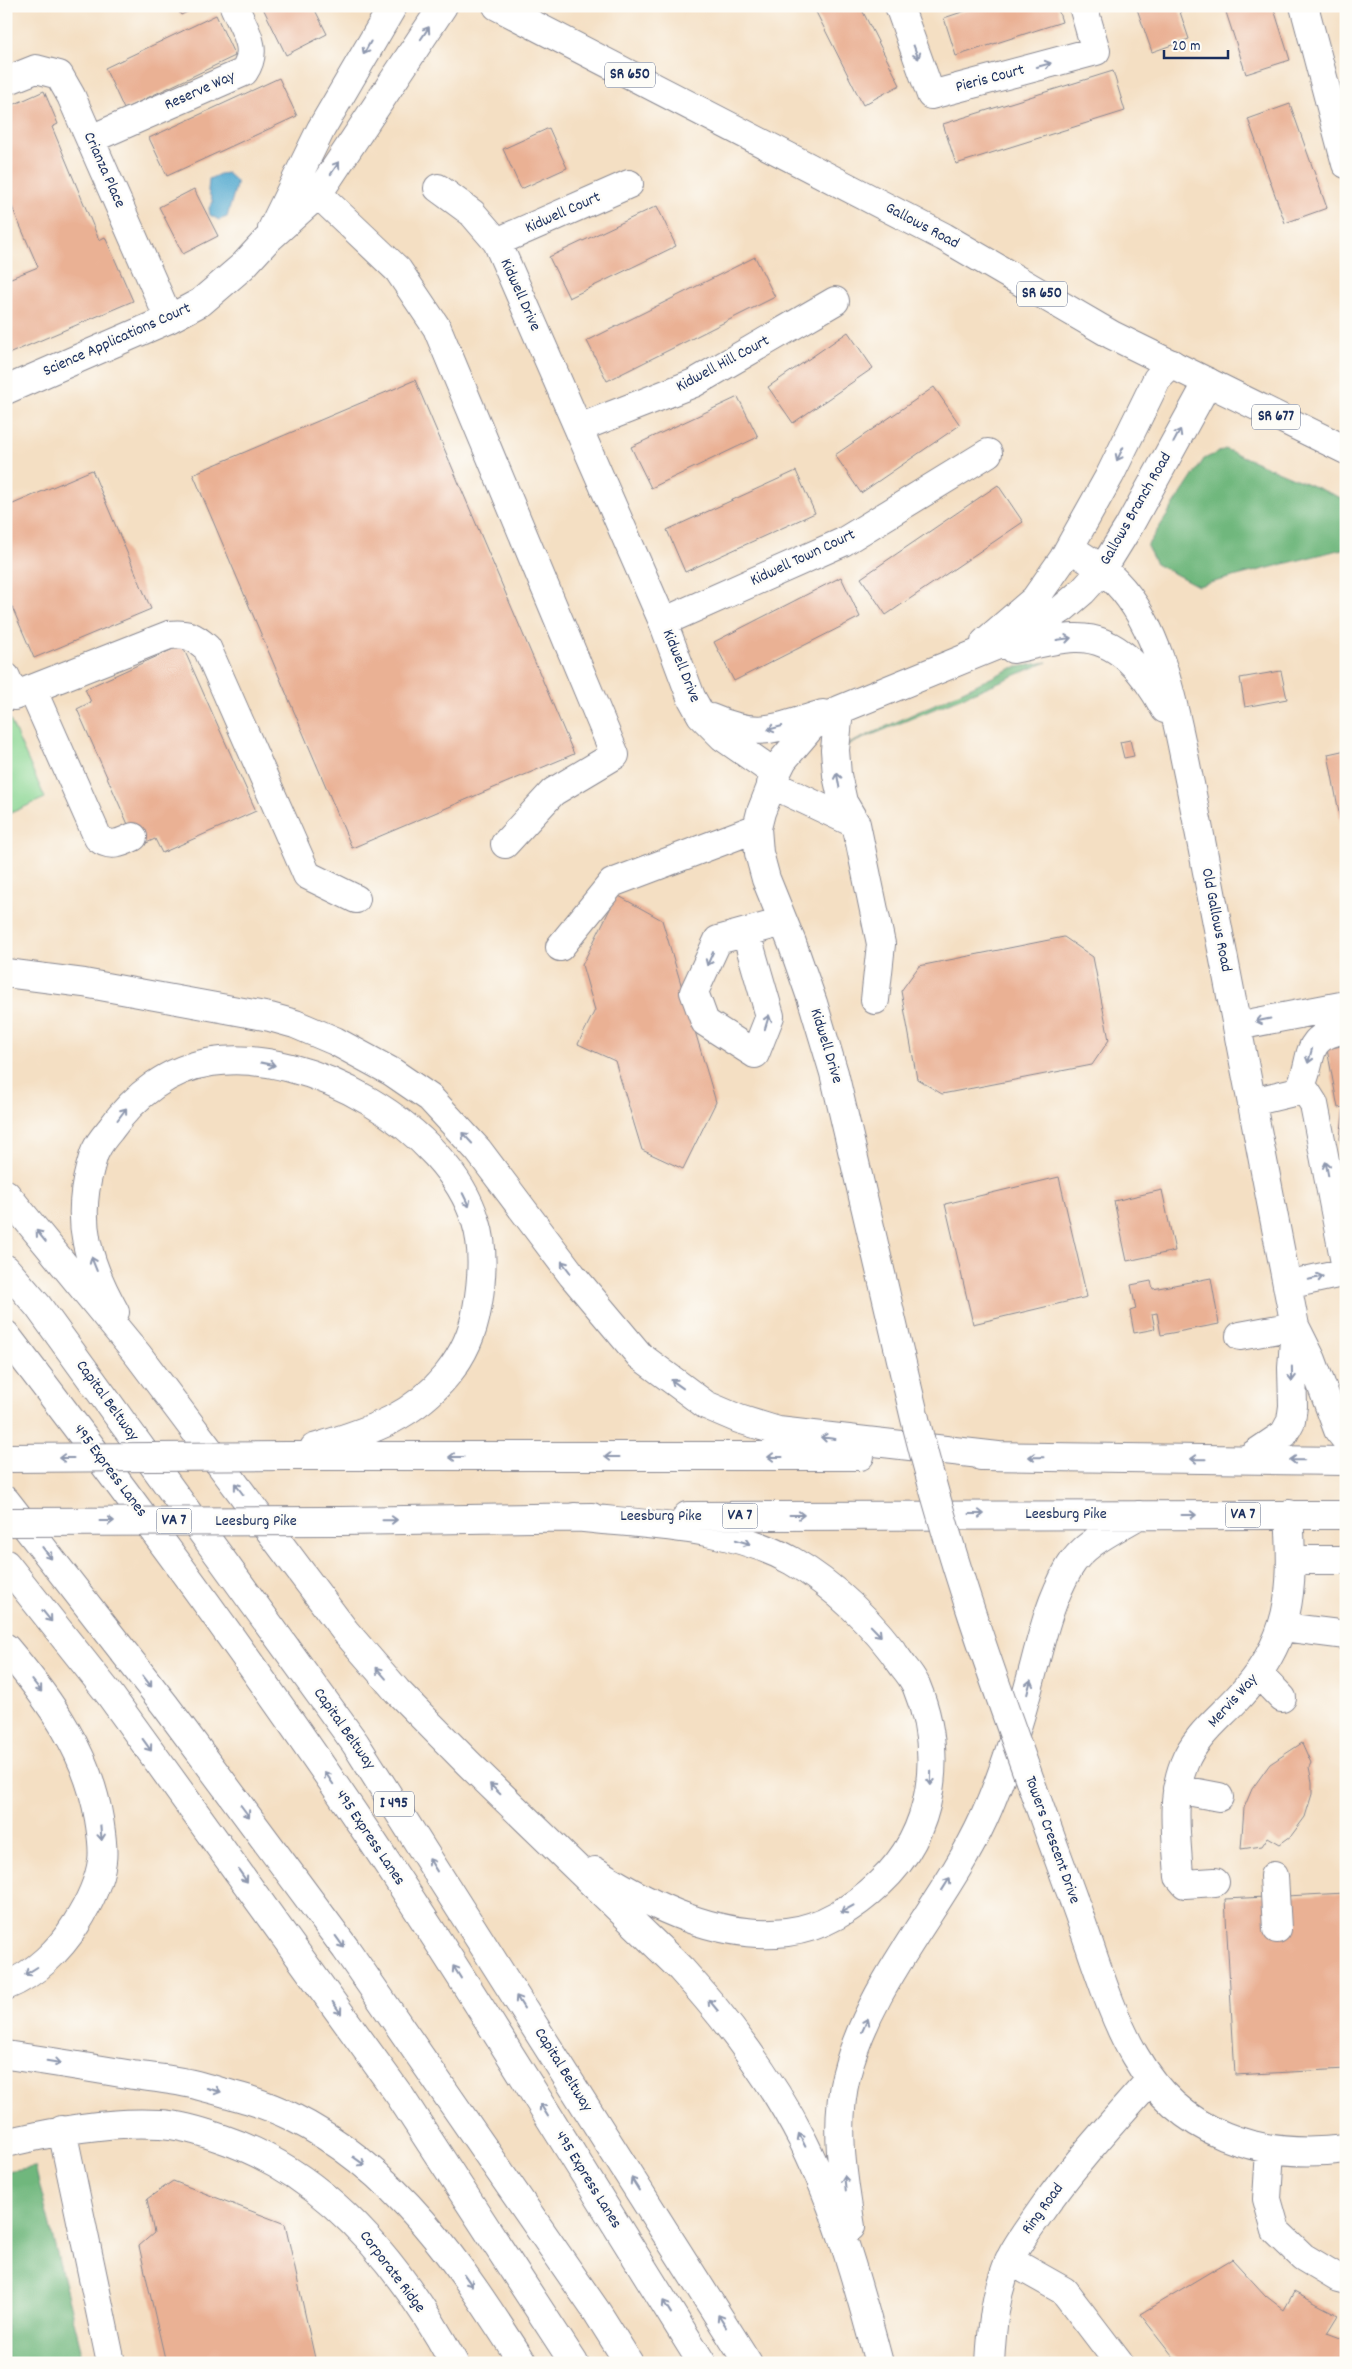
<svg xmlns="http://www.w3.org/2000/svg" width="1352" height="2369" font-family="Dekko,sans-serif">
  <rect width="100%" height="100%" fill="#fdfcf7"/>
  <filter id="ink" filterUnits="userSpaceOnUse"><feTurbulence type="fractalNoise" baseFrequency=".02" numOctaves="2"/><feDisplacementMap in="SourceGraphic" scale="10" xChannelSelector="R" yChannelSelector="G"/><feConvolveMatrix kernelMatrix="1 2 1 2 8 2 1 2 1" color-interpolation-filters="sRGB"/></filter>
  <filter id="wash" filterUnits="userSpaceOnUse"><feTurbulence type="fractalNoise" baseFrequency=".0096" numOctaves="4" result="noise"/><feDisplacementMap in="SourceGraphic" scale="20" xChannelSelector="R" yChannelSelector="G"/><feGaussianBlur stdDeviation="1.12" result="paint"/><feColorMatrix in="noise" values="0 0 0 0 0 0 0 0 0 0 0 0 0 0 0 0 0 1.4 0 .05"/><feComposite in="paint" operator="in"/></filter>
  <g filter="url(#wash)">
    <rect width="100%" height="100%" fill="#f4dfc3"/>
    <path fill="#8ad693" stroke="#528278" d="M 6,711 L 45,798 L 6,815 Z"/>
    <path fill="#6fb77d" stroke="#45736e" d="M 1225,449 L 1346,500 L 1346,548 L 1198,586 L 1156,564 L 1147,546 L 1204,459 Z
      M 1047,662 L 838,749 L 1012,668 Z
      M 35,2167 L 81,2349 L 76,2363 L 6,2363 L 6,2171 Z"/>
    <path fill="#53a9cf" stroke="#376c96" d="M 227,173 L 236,181 L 236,186 L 227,217 L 219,220 L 210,215 L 209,208 L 213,202 L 208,191 L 209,179 L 220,174 Z"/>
    <g id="blocks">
      <path fill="#eab194" d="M 176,6 L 199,6 L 181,15 Z
        M 262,6 L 313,6 L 327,34 L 286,55 Z
        M 813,6 L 860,6 L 900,85 L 863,105 Z
        M 980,6 L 1057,6 L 1062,22 L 956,56 L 944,18 Z
        M 1136,6 L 1178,6 L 1189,39 L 1152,52 Z
        M 1224,6 L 1273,6 L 1290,60 L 1246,74 Z
        M 216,15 L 235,56 L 124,109 L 105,68 Z
        M 1113,71 L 1125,111 L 956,164 L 943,124 Z
        M 279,78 L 297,116 L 167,176 L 149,138 Z
        M 44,91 L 58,124 L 52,127 L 99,240 L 105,237 L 133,301 L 6,355 L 6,280 L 38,267 L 6,193 L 6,108 Z
        M 1290,104 L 1327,208 L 1285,223 L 1248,119 Z
        M 549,128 L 567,168 L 521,189 L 503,149 Z
        M 194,189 L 218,236 L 183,254 L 159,207 Z
        M 657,206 L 676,246 L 569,298 L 549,257 Z
        M 755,257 L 775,297 L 607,381 L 587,341 Z
        M 848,332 L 873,368 L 793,423 L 768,387 Z
        M 415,380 L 574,754 L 352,848 L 193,474 Z
        M 934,387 L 960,425 L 861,493 L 835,455 Z
        M 738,397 L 758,437 L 651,488 L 631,447 Z
        M 92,470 L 151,609 L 34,658 L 6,593 L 6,507 Z
        M 796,471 L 815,513 L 685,572 L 667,530 Z
        M 998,485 L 1023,522 L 886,615 L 861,578 Z
        M 841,577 L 860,617 L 734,681 L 714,642 Z
        M 182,645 L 256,811 L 162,853 L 155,839 L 138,847 L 77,709 L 91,702 L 85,689 Z
        M 1281,671 L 1287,699 L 1245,707 L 1240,678 Z
        M 1130,740 L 1134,756 L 1124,758 L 1120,742 Z
        M 1346,750 L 1346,845 L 1345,845 L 1328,754 Z
        M 617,895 L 662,920 L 716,1102 L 683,1169 L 642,1150 L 615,1061 L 578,1044 L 595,1010 L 582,965 Z
        M 1064,937 L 1093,957 L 1109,1040 L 1092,1065 L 942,1094 L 917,1079 L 901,991 L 919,966 Z
        M 1346,1045 L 1346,1161 L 1340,1139 L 1344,1107 L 1338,1108 L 1327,1049 Z
        M 1059,1177 L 1087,1297 L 973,1324 L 945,1204 Z
        M 1162,1190 L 1175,1251 L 1127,1261 L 1114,1201 Z
        M 1211,1278 L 1219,1324 L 1161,1335 L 1157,1313 L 1152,1314 L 1155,1329 L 1134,1333 L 1130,1311 L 1136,1309 L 1131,1285 L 1151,1281 L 1153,1289 Z
        M 1302,1743 L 1311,1763 L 1309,1767 L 1312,1782 L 1312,1794 L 1305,1817 L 1291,1836 L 1280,1844 L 1268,1837 L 1262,1846 L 1241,1849 L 1244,1808 L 1252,1789 L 1270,1764 Z
        M 1346,1893 L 1346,2069 L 1235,2075 L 1225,1899 Z
        M 173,2181 L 285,2224 L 316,2363 L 166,2363 L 139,2246 L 154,2233 L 147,2199 Z
        M 1232,2259 L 1266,2296 L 1284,2310 L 1294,2292 L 1338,2315 L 1327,2333 L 1346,2340 L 1346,2363 L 1181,2363 L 1172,2355 L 1140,2314 Z"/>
    </g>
  </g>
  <g filter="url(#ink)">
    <use href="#blocks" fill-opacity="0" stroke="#888790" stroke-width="1"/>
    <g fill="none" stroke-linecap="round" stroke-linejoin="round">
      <g stroke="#888790" stroke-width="30">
        <path id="minor" d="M 899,6 L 931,95 L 1096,51 L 1083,6
          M 1304,6 L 1346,164
          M 6,81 L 36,69 L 59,75 L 71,96 L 169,319
          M 91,139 L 244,72 C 260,48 244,30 234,6
          M 438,188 L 472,213 L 497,242 L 663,622 L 691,697 L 701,715 L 723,737 L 776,774
          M 318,194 L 398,270 L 437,328 L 615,755 L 553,792 L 505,844
          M 272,229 L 321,129 L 393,6
          M 497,242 L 629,184
          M 6,390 L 169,319 L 201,302 L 243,266 L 266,241 L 318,194 L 443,6
          M 579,428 L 694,383 L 835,301
          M 1070,548 C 1085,558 1103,568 1116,582 C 1164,631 1176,719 1190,784 L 1295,1326 L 1292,1368 L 1293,1406 L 1291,1421 L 1284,1434 L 1247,1459
          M 663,622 L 843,542 L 988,453
          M 985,642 L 1035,599 L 1063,559 L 1110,475 L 1157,379 L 1172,364
          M 1013,649 C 1033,645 1053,639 1074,638 C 1118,636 1146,674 1165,709
          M 6,677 L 14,696 L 169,635 C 187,633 194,636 207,648 L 307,875 L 356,899
          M 32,689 L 98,838 C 110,848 121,843 133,837
          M 839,710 L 835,750 L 837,775 L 843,802 L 856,824 L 881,944 L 875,1000
          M 711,718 C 760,739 775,728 823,714
          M 771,784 L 856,824
          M 746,933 L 770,1016 L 755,1054 L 705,1022 L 694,992 L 718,940 C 740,934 762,928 783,922
          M 560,947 L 612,883 L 757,828
          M 1237,1026 L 1346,1005
          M 1298,1091 L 1307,1093 L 1314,1104 L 1346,1268
          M 1252,1102 L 1298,1091 C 1317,1060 1298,1038 1346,1029
          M 1287,1285 L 1346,1272
          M 1295,1326 L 1312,1360 L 1338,1430 L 1346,1440
          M 1240,1336 L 1295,1326
          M 907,1385 L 834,1073 L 813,1003 L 792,943 L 766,879 L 759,853 L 757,828 L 761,812 L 776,774 L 783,760 L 811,727 L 839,710 L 1020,636 L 1062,609 L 1083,591 L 1102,570 L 1128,528 L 1208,382
          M 1292,1560 L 1346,1560
          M 1283,1627 L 1346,1635
          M 1258,1673 L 1282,1698
          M 1177,1789 L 1219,1797
          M 1274,1876 L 1277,1929
          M 1215,1882 L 1185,1884 L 1179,1877 C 1177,1840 1170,1799 1184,1764 C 1193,1739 1218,1719 1236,1700 C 1292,1641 1294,1592 1289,1514
          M 1074,1901 C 1092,1949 1109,2012 1135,2056 C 1180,2135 1259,2160 1346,2149
          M 62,2130 L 111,2363
          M 6,2143 C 58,2131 107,2121 160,2124 C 181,2125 203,2132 223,2139 C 329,2175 402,2267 454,2363
          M 1270,2150 L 1267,2199 L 1276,2231 L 1303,2257 L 1338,2278 L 1346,2280
          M 1009,2260 L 1064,2291 L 1119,2363
          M 990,2363 C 992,2327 995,2292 1010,2259 C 1018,2242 1030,2227 1041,2211 C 1073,2165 1112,2123 1150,2080"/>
      </g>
      <g stroke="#888790" stroke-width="30">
        <path id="major" d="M 497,6 L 944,237 L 1112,335 L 1346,450"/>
      </g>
      <g stroke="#888790" stroke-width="30">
        <path id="highway" d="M 6,973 L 84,983 L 270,1017 L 295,1024 L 335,1041 L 392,1072 L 430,1098 L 478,1150 L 572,1275 L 640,1356 L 706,1405 L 739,1419 L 778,1431 L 998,1456
          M 6,1194 L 138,1355 L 345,1631 L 397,1691 L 468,1763 L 681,1969 C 729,2022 771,2078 803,2141 C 838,2211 859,2288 879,2363
          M 6,1269 L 38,1306 L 355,1743 L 748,2363
          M 115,1312 C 88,1264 75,1222 90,1168 C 92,1162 93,1155 96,1150 C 99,1143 105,1136 110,1130 C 134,1096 169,1068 212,1062 C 308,1048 447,1127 476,1222 C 485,1250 482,1281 477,1309 C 469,1358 435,1397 391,1420 C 367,1432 340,1440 314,1448
          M 6,1335 C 147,1518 284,1705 410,1898 C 510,2051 605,2208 702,2363
          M 289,1456 L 860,1456
          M 981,1456 L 1346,1461
          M 6,1501 L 165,1705 L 346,1949 L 597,2312 L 629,2363
          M 687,1516 L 1346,1515
          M 574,1517 C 645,1525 728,1525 792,1561 C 834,1585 876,1626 903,1666 C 908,1672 913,1679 916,1685 C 944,1753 935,1832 880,1883 C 855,1907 822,1928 787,1932 C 719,1940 651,1906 595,1871
          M 341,1521 L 592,1517
          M 6,1564 L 110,1695 L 400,2096 L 574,2363
          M 6,1648 C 49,1699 88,1752 99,1819 C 101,1832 104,1848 102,1861 C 99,1883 88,1905 76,1924 C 60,1950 35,1974 6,1986
          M 6,2055 C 49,2061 91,2068 133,2075 C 155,2078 179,2080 200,2086 C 230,2094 262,2102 290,2116 C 398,2169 460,2265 523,2363
          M 851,2227 C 843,2177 834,2126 846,2076 C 870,1980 944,1906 984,1818 C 1003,1776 1016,1733 1028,1689 C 1040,1646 1047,1606 1069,1568 C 1083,1543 1116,1529 1139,1515"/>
      </g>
      <use href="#minor" stroke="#fff" stroke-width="28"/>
      <use href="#major" stroke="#fff" stroke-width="28"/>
      <use href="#highway" stroke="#fff" stroke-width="28"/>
      <g stroke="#888790" stroke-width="30" stroke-linecap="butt">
        <path id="minor-bridge" d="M 907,1385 C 947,1561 1012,1731 1074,1901"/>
      </g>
      <g stroke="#888790" stroke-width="30" stroke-linecap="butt">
        <path id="highway-bridge" d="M 6,1458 L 289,1456
          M 6,1522 L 341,1521"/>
      </g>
      <use href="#minor-bridge" stroke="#fff" stroke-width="28"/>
      <use href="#highway-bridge" stroke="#fff" stroke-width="28"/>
    </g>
    <defs><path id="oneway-shaft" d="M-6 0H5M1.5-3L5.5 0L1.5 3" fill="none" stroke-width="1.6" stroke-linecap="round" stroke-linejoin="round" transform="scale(1.25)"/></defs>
    <g stroke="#8d97ae">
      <use href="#oneway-shaft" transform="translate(425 33) rotate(-56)"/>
      <use href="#oneway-shaft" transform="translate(367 48) rotate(119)"/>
      <use href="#oneway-shaft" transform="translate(916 52) rotate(70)"/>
      <use href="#oneway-shaft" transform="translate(1044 65) rotate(-15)"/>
      <use href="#oneway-shaft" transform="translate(335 168) rotate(-56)"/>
      <use href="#oneway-shaft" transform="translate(1177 436) rotate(-62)"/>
      <use href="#oneway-shaft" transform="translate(1120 454) rotate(116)"/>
      <use href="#oneway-shaft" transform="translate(1064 639) rotate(-8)"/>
      <use href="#oneway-shaft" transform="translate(775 728) rotate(165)"/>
      <use href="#oneway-shaft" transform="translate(838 780) rotate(-100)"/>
      <use href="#oneway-shaft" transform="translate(710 959) rotate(114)"/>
      <use href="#oneway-shaft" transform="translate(1263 1020) rotate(169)"/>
      <use href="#oneway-shaft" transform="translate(767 1022) rotate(-73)"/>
      <use href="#oneway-shaft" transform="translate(1310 1056) rotate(106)"/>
      <use href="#oneway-shaft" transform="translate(268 1064) rotate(12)"/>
      <use href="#oneway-shaft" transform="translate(122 1114) rotate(-53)"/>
      <use href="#oneway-shaft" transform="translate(467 1138) rotate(-133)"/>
      <use href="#oneway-shaft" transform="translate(1327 1169) rotate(-101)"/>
      <use href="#oneway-shaft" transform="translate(466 1200) rotate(64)"/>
      <use href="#oneway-shaft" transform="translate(41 1236) rotate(-129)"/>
      <use href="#oneway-shaft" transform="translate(94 1264) rotate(-112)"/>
      <use href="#oneway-shaft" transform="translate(566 1267) rotate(-127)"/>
      <use href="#oneway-shaft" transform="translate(1316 1278) rotate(-13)"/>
      <use href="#oneway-shaft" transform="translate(1292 1374) rotate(89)"/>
      <use href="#oneway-shaft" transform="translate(677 1384) rotate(-144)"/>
      <use href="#oneway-shaft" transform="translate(828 1438) rotate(-173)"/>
      <use href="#oneway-shaft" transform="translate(456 1457) rotate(-180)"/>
      <use href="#oneway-shaft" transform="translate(612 1457) rotate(180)"/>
      <use href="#oneway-shaft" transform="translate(775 1457) rotate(180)"/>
      <use href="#oneway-shaft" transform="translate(1036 1457) rotate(-179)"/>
      <use href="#oneway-shaft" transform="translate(66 1458) rotate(180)"/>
      <use href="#oneway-shaft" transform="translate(1198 1459) rotate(-179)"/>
      <use href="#oneway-shaft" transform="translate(1297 1460) rotate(-179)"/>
      <use href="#oneway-shaft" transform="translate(239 1489) rotate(-127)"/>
      <use href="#oneway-shaft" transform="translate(977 1514)"/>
      <use href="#oneway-shaft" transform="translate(797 1515)"/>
      <use href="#oneway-shaft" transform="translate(1189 1515)"/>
      <use href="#oneway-shaft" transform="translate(390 1520) rotate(-1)"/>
      <use href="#oneway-shaft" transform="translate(107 1521)"/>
      <use href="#oneway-shaft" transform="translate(743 1542) rotate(17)"/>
      <use href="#oneway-shaft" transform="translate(47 1553) rotate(52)"/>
      <use href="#oneway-shaft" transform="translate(47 1616) rotate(51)"/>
      <use href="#oneway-shaft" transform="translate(876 1631) rotate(46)"/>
      <use href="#oneway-shaft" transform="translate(381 1673) rotate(-131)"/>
      <use href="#oneway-shaft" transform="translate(147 1681) rotate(52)"/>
      <use href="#oneway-shaft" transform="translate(37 1686) rotate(52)"/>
      <use href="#oneway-shaft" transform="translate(1029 1687) rotate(-76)"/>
      <use href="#oneway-shaft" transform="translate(147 1745) rotate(54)"/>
      <use href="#oneway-shaft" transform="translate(329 1778) rotate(-124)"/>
      <use href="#oneway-shaft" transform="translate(931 1778) rotate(91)"/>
      <use href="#oneway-shaft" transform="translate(495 1789) rotate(-136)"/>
      <use href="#oneway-shaft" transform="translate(245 1811) rotate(53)"/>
      <use href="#oneway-shaft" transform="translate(101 1833) rotate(85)"/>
      <use href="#oneway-shaft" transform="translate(433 1865) rotate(-122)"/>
      <use href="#oneway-shaft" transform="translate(243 1876) rotate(55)"/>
      <use href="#oneway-shaft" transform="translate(946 1884) rotate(-58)"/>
      <use href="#oneway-shaft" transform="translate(847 1909) rotate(151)"/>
      <use href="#oneway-shaft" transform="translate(340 1942) rotate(54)"/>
      <use href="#oneway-shaft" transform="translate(31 1971) rotate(148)"/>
      <use href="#oneway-shaft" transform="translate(457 1972) rotate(-122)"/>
      <use href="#oneway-shaft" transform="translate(520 2002) rotate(-122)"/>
      <use href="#oneway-shaft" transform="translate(713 2005) rotate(-130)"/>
      <use href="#oneway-shaft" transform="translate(337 2008) rotate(54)"/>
      <use href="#oneway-shaft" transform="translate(865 2025) rotate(-66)"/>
      <use href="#oneway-shaft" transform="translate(54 2062) rotate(9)"/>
      <use href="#oneway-shaft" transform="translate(214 2090) rotate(16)"/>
      <use href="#oneway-shaft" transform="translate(544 2110) rotate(-122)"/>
      <use href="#oneway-shaft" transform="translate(802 2140) rotate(-117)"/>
      <use href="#oneway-shaft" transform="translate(359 2161) rotate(36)"/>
      <use href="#oneway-shaft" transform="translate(845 2183) rotate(-96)"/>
      <use href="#oneway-shaft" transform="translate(635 2184) rotate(-122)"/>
      <use href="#oneway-shaft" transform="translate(468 2280) rotate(55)"/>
      <use href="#oneway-shaft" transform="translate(667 2307) rotate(-122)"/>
      <use href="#oneway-shaft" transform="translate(722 2321) rotate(-122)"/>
    </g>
  </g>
  <g text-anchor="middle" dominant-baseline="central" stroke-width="5" stroke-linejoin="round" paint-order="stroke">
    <g fill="#fdfcf7" stroke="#5f6c8c" stroke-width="1">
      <rect x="605" y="62.5" width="50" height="25" rx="4"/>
      <rect x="1017" y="281.5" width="50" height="25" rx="4"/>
      <rect x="1252" y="404.5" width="48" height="25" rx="4"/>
      <rect x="1225.5" y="1502.5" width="35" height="25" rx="4"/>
      <rect x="722.5" y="1503.5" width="35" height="25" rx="4"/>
      <rect x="156.5" y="1508.5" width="35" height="25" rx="4"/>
      <rect x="374" y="1791.5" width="40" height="25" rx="4"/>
    </g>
    <g font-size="15" font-weight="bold" fill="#1b2f5e">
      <text x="630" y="75">SR 650</text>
      <text x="1042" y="294">SR 650</text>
      <text x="1276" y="417">SR 677</text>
      <text x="1243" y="1515">VA 7</text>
      <text x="740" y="1516">VA 7</text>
      <text x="174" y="1521">VA 7</text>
      <text x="394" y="1804">I 495</text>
    </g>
    <g font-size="16" fill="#1b2f5e" stroke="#fdfcf7">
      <text transform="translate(990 79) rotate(-15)">Pieris Court</text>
      <text transform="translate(200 91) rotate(-24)">Reserve Way</text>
      <text transform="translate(104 170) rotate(66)">Crianza Place</text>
      <text transform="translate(563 213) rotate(-24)">Kidwell Court</text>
      <text transform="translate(922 226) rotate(28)">Gallows Road</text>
      <text transform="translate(520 295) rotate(66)">Kidwell Drive</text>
      <text transform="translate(117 340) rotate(-24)">Science Applications Court</text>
      <text transform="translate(723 364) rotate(-28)">Kidwell Hill Court</text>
      <text transform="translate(1136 509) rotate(-60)">Gallows Branch Road</text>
      <text transform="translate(803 558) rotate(-25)">Kidwell Town Court</text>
      <text transform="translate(681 666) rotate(68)">Kidwell Drive</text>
      <text transform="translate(1216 920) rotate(79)">Old Gallows Road</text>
      <text transform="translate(826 1046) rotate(73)">Kidwell Drive</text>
      <text transform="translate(107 1401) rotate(54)">Capital Beltway</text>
      <text transform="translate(110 1471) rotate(53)">495 Express Lanes</text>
      <text x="1066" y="1514">Leesburg Pike</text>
      <text x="661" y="1516">Leesburg Pike</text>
      <text x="256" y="1521">Leesburg Pike</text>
      <text transform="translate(1233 1701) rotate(-48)">Mervis Way</text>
      <text transform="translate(344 1729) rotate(55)">Capital Beltway</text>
      <text transform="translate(370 1838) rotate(56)">495 Express Lanes</text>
      <text transform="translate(1052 1840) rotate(70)">Towers Crescent Drive</text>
      <text transform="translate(563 2070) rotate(58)">Capital Beltway</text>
      <text transform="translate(588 2180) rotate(58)">495 Express Lanes</text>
      <text transform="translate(1043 2209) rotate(-54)">Ring Road</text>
      <text transform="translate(392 2272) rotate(53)">Corporate Ridge</text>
    </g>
  </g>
  <rect width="1352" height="2369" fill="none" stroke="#fdfcf7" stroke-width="25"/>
  <path d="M1164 50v8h64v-8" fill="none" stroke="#1b2f5e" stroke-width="2.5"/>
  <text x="1172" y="50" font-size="15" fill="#1b2f5e" stroke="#fdfcf7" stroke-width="4" paint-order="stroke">20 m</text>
</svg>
